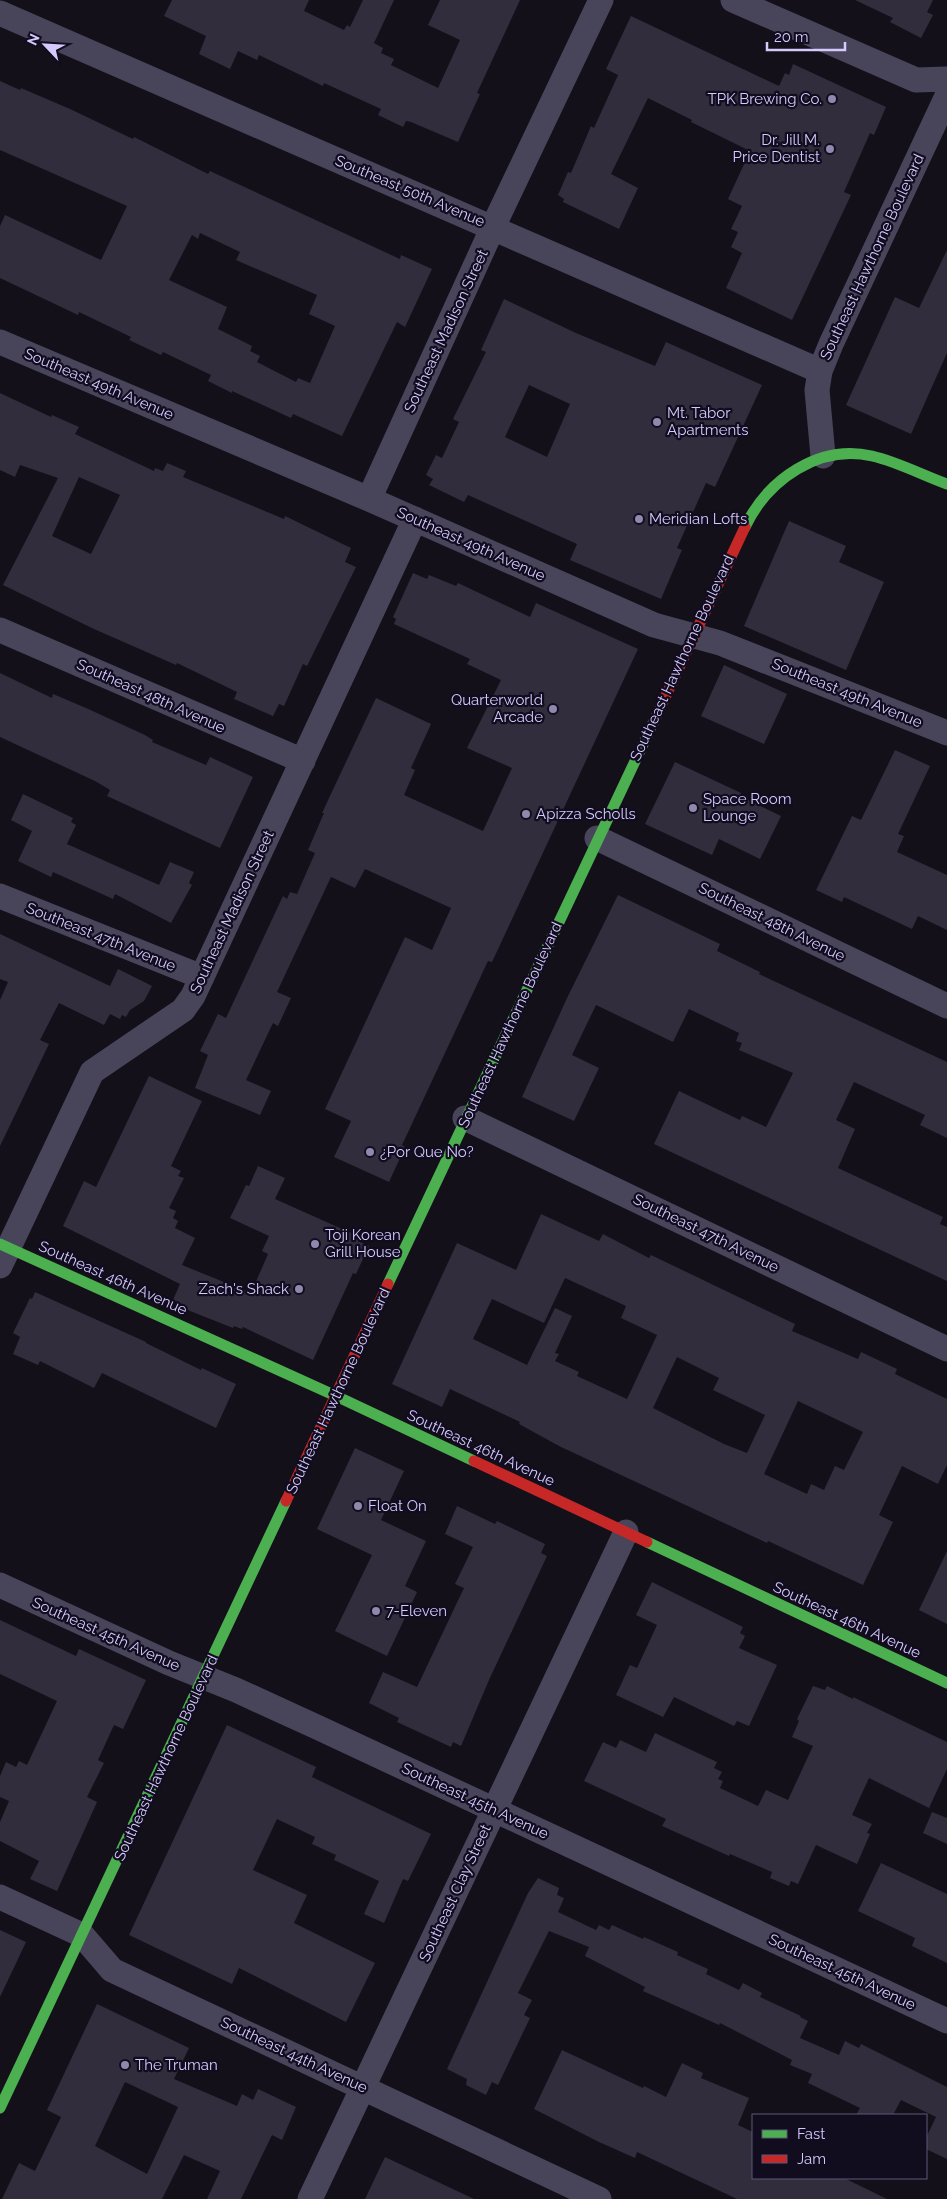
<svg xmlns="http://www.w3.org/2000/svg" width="947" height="2199" font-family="Raleway,sans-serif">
  <rect width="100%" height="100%" fill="#13101a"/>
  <path fill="#312d3c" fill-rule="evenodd" d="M 172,0 L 309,0 L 304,11 L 344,30 L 347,25 L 350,27 L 363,0 L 394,0 L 374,43 L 383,48 L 381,53 L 394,59 L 391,65 L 438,88 L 460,40 L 428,25 L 440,0 L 520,0 L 477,93 L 480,94 L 458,142 L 411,122 L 406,121 L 403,127 L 378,115 L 381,109 L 324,83 L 323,86 L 259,55 L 257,60 L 238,51 L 230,69 L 199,54 L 206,36 L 164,16 Z
    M 855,0 L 933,0 L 927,12 L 933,15 L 921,38 L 890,22 L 893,18 Z
    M 631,16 L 779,86 L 785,73 L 789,75 L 793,64 L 886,107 L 874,135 L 870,133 L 844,192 L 851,195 L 792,320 L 726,288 L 742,253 L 731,247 L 738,232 L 731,229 L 742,206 L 728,199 L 750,151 L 691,122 L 692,120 L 648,98 L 611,174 L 638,188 L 619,229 L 563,202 L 564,199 L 558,195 L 568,172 L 571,173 L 591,126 L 594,128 L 618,75 L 606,69 Z
    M 0,81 L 20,90 L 21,88 L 70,109 L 133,139 L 134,137 L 208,174 L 210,171 L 212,172 L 400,259 L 401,255 L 432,269 L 405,327 L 397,322 L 342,436 L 293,414 L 291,418 L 232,391 L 232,393 L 208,381 L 211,375 L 163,352 L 161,355 L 129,340 L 131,337 L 79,312 L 78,315 L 0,278 L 0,226 L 5,215 L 101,260 L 127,206 L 0,150 ZM 200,233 L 240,252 L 236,260 L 317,295 L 309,314 L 335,326 L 310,383 L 298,378 L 296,382 L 257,362 L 260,356 L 250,351 L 252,346 L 218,329 L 227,307 L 169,280 L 192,235 L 198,239 Z
    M 947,250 L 947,353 L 911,434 L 846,405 L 895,297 L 919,308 Z
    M 504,299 L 576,333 L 655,366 L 666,342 L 762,385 L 715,487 L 706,483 L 677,548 L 682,550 L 661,599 L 570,560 L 577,544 L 468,495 L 464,502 L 429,485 L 433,479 L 426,475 L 436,455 L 442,458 L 459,422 L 453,419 L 486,352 L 481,350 ZM 529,385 L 570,404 L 547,457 L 505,437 Z
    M 0,393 L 51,417 L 52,415 L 79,427 L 75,434 L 154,471 L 155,468 L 163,471 L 167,463 L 186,471 L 183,477 L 284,519 L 285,516 L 351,548 L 345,562 L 356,567 L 307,666 L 303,664 L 284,706 L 279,704 L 273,716 L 234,699 L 237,692 L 177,663 L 176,665 L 94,629 L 3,585 L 58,478 L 20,465 L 15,477 L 0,470 ZM 79,477 L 120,495 L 91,554 L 52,536 Z
    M 789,521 L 846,546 L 839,562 L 884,582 L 846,670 L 744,626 Z
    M 413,573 L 427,579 L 429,575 L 456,586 L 458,583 L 530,617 L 536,603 L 638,649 L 492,962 L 488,961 L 402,1145 L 405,1147 L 389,1182 L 334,1157 L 351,1121 L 325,1109 L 405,937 L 432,950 L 451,908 L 365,869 L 355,888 L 331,877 L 277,992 L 291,998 L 278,1026 L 273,1023 L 246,1080 L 271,1091 L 260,1115 L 195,1088 L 208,1055 L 200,1051 L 218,1014 L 226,1018 L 283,896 L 287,899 L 290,892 L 297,894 L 315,853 L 308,850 L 324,813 L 322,813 L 376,698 L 431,724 L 411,768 L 415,770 L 404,795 L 483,831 L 512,768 L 467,748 L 501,680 L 467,664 L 470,659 L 394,624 L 396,619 L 393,617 Z
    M 724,665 L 787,694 L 764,744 L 701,716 Z
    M 0,673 L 52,698 L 53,694 L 86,708 L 145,735 L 153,740 L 152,742 L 206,765 L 210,757 L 253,777 L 220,848 L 107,796 L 110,790 L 95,781 L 0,737 Z
    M 895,750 L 930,766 L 898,834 L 904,836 L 897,852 L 947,875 L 947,930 L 918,916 L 912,929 L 844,897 L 842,902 L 816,890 L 852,816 L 861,820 Z
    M 675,762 L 741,793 L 740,796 L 781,816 L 760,859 L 719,839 L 712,855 L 645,824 Z
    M 23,794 L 73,818 L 71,822 L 76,825 L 67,844 L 159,885 L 170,862 L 194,872 L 189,883 L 192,885 L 171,923 L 115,894 L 113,899 L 53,872 L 51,877 L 18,861 L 32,831 L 11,820 Z
    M 618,895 L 720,944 L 717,951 L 760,972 L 759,974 L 947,1062 L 947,1138 L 920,1125 L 925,1115 L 854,1082 L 836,1120 L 855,1129 L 838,1168 L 943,1217 L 940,1224 L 947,1227 L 947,1281 L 654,1144 L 679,1091 L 740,1120 L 742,1116 L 766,1127 L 793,1073 L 739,1050 L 742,1043 L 736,1041 L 739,1033 L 689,1009 L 673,1042 L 596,1005 L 572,1055 L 599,1068 L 574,1121 L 522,1097 L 567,998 Z
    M 0,934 L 110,986 L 118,969 L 152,986 L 144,1001 L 130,1010 L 126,1017 L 122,1015 L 120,1019 L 110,1014 L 104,1025 L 59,1003 L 40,1040 L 49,1044 L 0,1146 L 0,1000 L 8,982 L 0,979 Z
    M 149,1076 L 202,1101 L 171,1166 L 181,1171 L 178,1176 L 184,1178 L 169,1208 L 176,1211 L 173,1218 L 178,1221 L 175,1228 L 195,1238 L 182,1265 L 251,1293 L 268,1254 L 262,1251 L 269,1236 L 230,1218 L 246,1185 L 249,1186 L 258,1166 L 285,1178 L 275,1199 L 360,1237 L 358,1241 L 369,1246 L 356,1274 L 353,1273 L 313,1360 L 243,1327 L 242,1329 L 234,1326 L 233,1328 L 180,1307 L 182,1304 L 173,1300 L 180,1284 L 63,1226 L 84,1181 L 96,1187 Z
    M 541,1214 L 599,1241 L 603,1234 L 649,1258 L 651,1255 L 795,1324 L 792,1331 L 858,1359 L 861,1352 L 897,1369 L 895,1374 L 947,1399 L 947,1465 L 938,1484 L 902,1466 L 879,1515 L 893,1522 L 863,1585 L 768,1541 L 767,1543 L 621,1475 L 559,1446 L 519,1424 L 520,1422 L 450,1389 L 442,1407 L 392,1384 L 457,1243 L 516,1270 ZM 565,1278 L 626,1306 L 621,1318 L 657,1335 L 627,1399 L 577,1376 L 579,1372 L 555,1361 L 559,1354 L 555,1353 L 572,1316 L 555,1308 L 527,1365 L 473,1339 L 492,1299 L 544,1323 ZM 677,1357 L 719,1378 L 713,1390 L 765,1415 L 747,1453 L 724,1444 L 653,1408 ZM 798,1401 L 863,1432 L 844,1470 L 835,1466 L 824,1490 L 811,1484 L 807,1494 L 764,1474 Z
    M 35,1292 L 146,1342 L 146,1343 L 201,1370 L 202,1368 L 236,1384 L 216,1428 L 102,1373 L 94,1388 L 40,1361 L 38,1365 L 13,1354 L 20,1337 L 13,1333 L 30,1298 L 32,1299 Z
    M 355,1448 L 404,1471 L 381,1520 L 426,1541 L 405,1586 L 417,1592 L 387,1656 L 335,1631 L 372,1555 L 317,1529 Z
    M 457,1506 L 495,1524 L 497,1521 L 545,1544 L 541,1553 L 547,1556 L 489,1680 L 461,1746 L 453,1742 L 451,1747 L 397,1722 L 399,1718 L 369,1703 L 383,1672 L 417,1687 L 464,1588 L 455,1584 L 473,1547 L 445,1534 Z
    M 947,1551 L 947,1624 L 919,1610 Z
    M 652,1582 L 743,1627 L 740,1633 L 745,1636 L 739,1648 L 777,1665 L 749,1726 L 737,1721 L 734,1726 L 674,1697 L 663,1717 L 616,1695 L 630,1665 L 637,1668 L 657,1625 L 636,1615 Z
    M 0,1620 L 76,1656 L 79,1649 L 146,1680 L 123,1729 L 114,1725 L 98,1760 L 104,1763 L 87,1797 L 97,1802 L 57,1891 L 30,1879 L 39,1861 L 0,1841 L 0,1822 L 9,1801 L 0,1797 L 0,1776 L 6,1762 L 16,1767 L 19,1761 L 27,1765 L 57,1701 L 0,1674 Z
    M 813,1686 L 825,1690 L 827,1686 L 853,1699 L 853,1697 L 947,1742 L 947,1769 L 929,1808 L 869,1778 L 852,1815 L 872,1824 L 867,1833 L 870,1834 L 857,1864 L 816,1845 L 798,1884 L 791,1881 L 789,1886 L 770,1878 L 772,1872 L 730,1854 L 729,1856 L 662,1826 L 666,1819 L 584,1781 L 603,1742 L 616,1748 L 620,1740 L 646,1752 L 655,1733 L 717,1762 L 714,1768 L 722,1772 L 718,1779 L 723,1781 L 720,1788 L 758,1806 L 766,1790 L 788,1800 L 813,1746 L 792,1737 L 799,1721 L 797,1719 Z
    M 227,1725 L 316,1767 L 312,1777 L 431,1834 L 408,1881 L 403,1879 L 384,1923 L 364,1914 L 379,1881 L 334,1860 L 336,1855 L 312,1844 L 315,1837 L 277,1819 L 253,1870 L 307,1895 L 294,1923 L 375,1963 L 346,2022 L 239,1968 L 232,1984 L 129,1935 Z
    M 932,1812 L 947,1818 L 947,1844 L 923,1833 Z
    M 881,1863 L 947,1894 L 947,1963 L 912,1946 L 915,1938 L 858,1911 Z
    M 538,1878 L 559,1888 L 557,1895 L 564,1898 L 558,1912 L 596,1930 L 599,1925 L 609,1930 L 612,1925 L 643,1939 L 644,1937 L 678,1952 L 677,1955 L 708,1969 L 706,1974 L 739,1990 L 743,1983 L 762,1993 L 760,1997 L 801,2016 L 800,2017 L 808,2021 L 800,2038 L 839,2055 L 845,2041 L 859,2048 L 861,2044 L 947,2087 L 947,2159 L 926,2149 L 926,2138 L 936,2117 L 901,2100 L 893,2115 L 856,2115 L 860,2108 L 808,2083 L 812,2074 L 790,2065 L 792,2060 L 720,2023 L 719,2025 L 643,1991 L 645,1987 L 585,1956 L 589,1947 L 549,1931 L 518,1993 L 532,2000 L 524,2015 L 530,2018 L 498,2085 L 492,2082 L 486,2095 L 466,2085 L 467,2079 L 447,2069 L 528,1893 Z
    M 0,1930 L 26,1942 L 0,1997 Z
    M 97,2004 L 189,2048 L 174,2079 L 237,2106 L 242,2094 L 253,2100 L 258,2089 L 296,2107 L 282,2140 L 272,2135 L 241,2199 L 207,2199 L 220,2171 L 184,2155 L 162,2199 L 2,2199 L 19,2163 L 35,2171 L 61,2117 L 47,2110 ZM 125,2082 L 178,2107 L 147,2174 L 95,2146 Z
    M 562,2050 L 643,2088 L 644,2086 L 666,2097 L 682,2063 L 703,2073 L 701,2078 L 749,2098 L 738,2125 L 753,2132 L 753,2178 L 844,2178 L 887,2199 L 737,2199 L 637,2152 L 635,2158 L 599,2142 L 534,2109 Z
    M 385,2157 L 474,2199 L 365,2199 Z"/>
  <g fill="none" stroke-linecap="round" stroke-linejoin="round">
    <path stroke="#48455b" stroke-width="25" d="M 733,0 L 916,80 L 947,79
      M 0,13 L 820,371
      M 0,342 L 369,499 L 654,625 L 720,643 L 947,733
      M 823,456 L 817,390 L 820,371 L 831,344 L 947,96
      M 369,499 L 493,227 L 601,0
      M 0,630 L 303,761
      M 597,838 L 947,1006
      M 0,896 L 202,977
      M 465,1118 L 947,1349
      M 0,1266 L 92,1072 L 183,1010 L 193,996 L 415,519
      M 0,1585 L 169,1663 L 236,1690 L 319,1728 L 947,2021
      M 0,1897 L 82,1935 L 112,1970 L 599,2199
      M 310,2199 L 626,1532"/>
    <path stroke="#4caf50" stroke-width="11" d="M 745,527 C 768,479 819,444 872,456 C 898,462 922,475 947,484
      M 0,1244 L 336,1396 L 474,1461
      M 388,1284 L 654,721
      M 647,1542 L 947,1683
      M 0,2108 L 286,1501"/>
    <path stroke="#c62828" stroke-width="11" d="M 654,721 L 745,527
      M 474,1461 L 647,1542
      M 286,1501 L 388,1284"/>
  </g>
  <g fill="#9089ae" stroke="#110c1e" stroke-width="2">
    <circle cx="832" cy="99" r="5"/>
    <circle cx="830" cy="149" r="5"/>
    <circle cx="657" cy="422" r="5"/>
    <circle cx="639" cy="519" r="5"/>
    <circle cx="553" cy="709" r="5"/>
    <circle cx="693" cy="808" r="5"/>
    <circle cx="526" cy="814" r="5"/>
    <circle cx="370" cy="1152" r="5"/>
    <circle cx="315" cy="1244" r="5"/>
    <circle cx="299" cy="1289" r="5"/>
    <circle cx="358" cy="1506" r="5"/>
    <circle cx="376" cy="1611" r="5"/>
    <circle cx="125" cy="2065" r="5"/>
  </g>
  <g text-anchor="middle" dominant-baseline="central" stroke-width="4.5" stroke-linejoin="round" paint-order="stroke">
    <g font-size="15" fill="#d4cafe" stroke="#110c1e" text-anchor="start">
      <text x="822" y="99" text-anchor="end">TPK Brewing Co.</text>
      <text x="820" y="140" text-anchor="end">Dr. Jill M.<tspan x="820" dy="17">Price Dentist</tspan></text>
      <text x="667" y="413">Mt. Tabor<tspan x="667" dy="17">Apartments</tspan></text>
      <text x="649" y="519">Meridian Lofts</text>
      <text x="543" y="700" text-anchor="end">Quarterworld<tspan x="543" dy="17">Arcade</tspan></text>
      <text x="703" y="799">Space Room<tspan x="703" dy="17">Lounge</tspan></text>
      <text x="536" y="814">Apizza Scholls</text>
      <text x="380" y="1152">¿Por Que No?</text>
      <text x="325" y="1235">Toji Korean<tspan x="325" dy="17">Grill House</tspan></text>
      <text x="289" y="1289" text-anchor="end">Zach's Shack</text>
      <text x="368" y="1506">Float On</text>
      <text x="386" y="1611">7-Eleven</text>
      <text x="135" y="2065">The Truman</text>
    </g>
    <g font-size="15" fill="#d4cafe" stroke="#110c1e">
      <text transform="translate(410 191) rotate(23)">Southeast 50th Avenue</text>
      <text transform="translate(872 257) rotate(-65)">Southeast Hawthorne Boulevard</text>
      <text transform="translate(446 331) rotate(-65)">Southeast Madison Street</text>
      <text transform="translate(99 384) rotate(23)">Southeast 49th Avenue</text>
      <text transform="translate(471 544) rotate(24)">Southeast 49th Avenue</text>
      <text transform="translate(682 658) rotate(-65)">Southeast Hawthorne Boulevard</text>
      <text transform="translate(847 693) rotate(22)">Southeast 49th Avenue</text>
      <text transform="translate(151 696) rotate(24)">Southeast 48th Avenue</text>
      <text transform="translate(232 912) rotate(-65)">Southeast Madison Street</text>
      <text transform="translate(772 922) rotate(26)">Southeast 48th Avenue</text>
      <text transform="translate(101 937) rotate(22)">Southeast 47th Avenue</text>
      <text transform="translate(510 1025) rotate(-65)">Southeast Hawthorne Boulevard</text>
      <text transform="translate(706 1233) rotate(26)">Southeast 47th Avenue</text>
      <text transform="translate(113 1278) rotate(24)">Southeast 46th Avenue</text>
      <text transform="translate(338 1391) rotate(-65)">Southeast Hawthorne Boulevard</text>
      <text transform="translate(481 1448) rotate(25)">Southeast 46th Avenue</text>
      <text transform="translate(847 1620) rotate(25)">Southeast 46th Avenue</text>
      <text transform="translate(106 1634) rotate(24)">Southeast 45th Avenue</text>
      <text transform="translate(166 1758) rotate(-65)">Southeast Hawthorne Boulevard</text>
      <text transform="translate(475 1801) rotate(25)">Southeast 45th Avenue</text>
      <text transform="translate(455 1893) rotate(-65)">Southeast Clay Street</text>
      <text transform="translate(842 1972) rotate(25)">Southeast 45th Avenue</text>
      <text transform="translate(294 2055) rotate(25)">Southeast 44th Avenue</text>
    </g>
  </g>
  <rect x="752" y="2114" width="175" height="65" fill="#110c1e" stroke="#5f5878"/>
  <rect x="762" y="2130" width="25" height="8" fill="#4caf50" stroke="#5f5878"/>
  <text x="797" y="2139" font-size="15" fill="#d4cafe">Fast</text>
  <rect x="762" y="2155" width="25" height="8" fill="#c62828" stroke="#5f5878"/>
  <text x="797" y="2164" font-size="15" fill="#d4cafe">Jam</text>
  <g transform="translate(45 45) rotate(295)" stroke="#110c1e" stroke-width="4" paint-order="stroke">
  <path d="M0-4L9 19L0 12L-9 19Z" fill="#d4cafe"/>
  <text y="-8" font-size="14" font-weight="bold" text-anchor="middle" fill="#d4cafe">N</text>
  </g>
  <path d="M767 42v8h78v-8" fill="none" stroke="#d4cafe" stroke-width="2.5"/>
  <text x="774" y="42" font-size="15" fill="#d4cafe" stroke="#110c1e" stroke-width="4" paint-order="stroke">20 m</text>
</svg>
